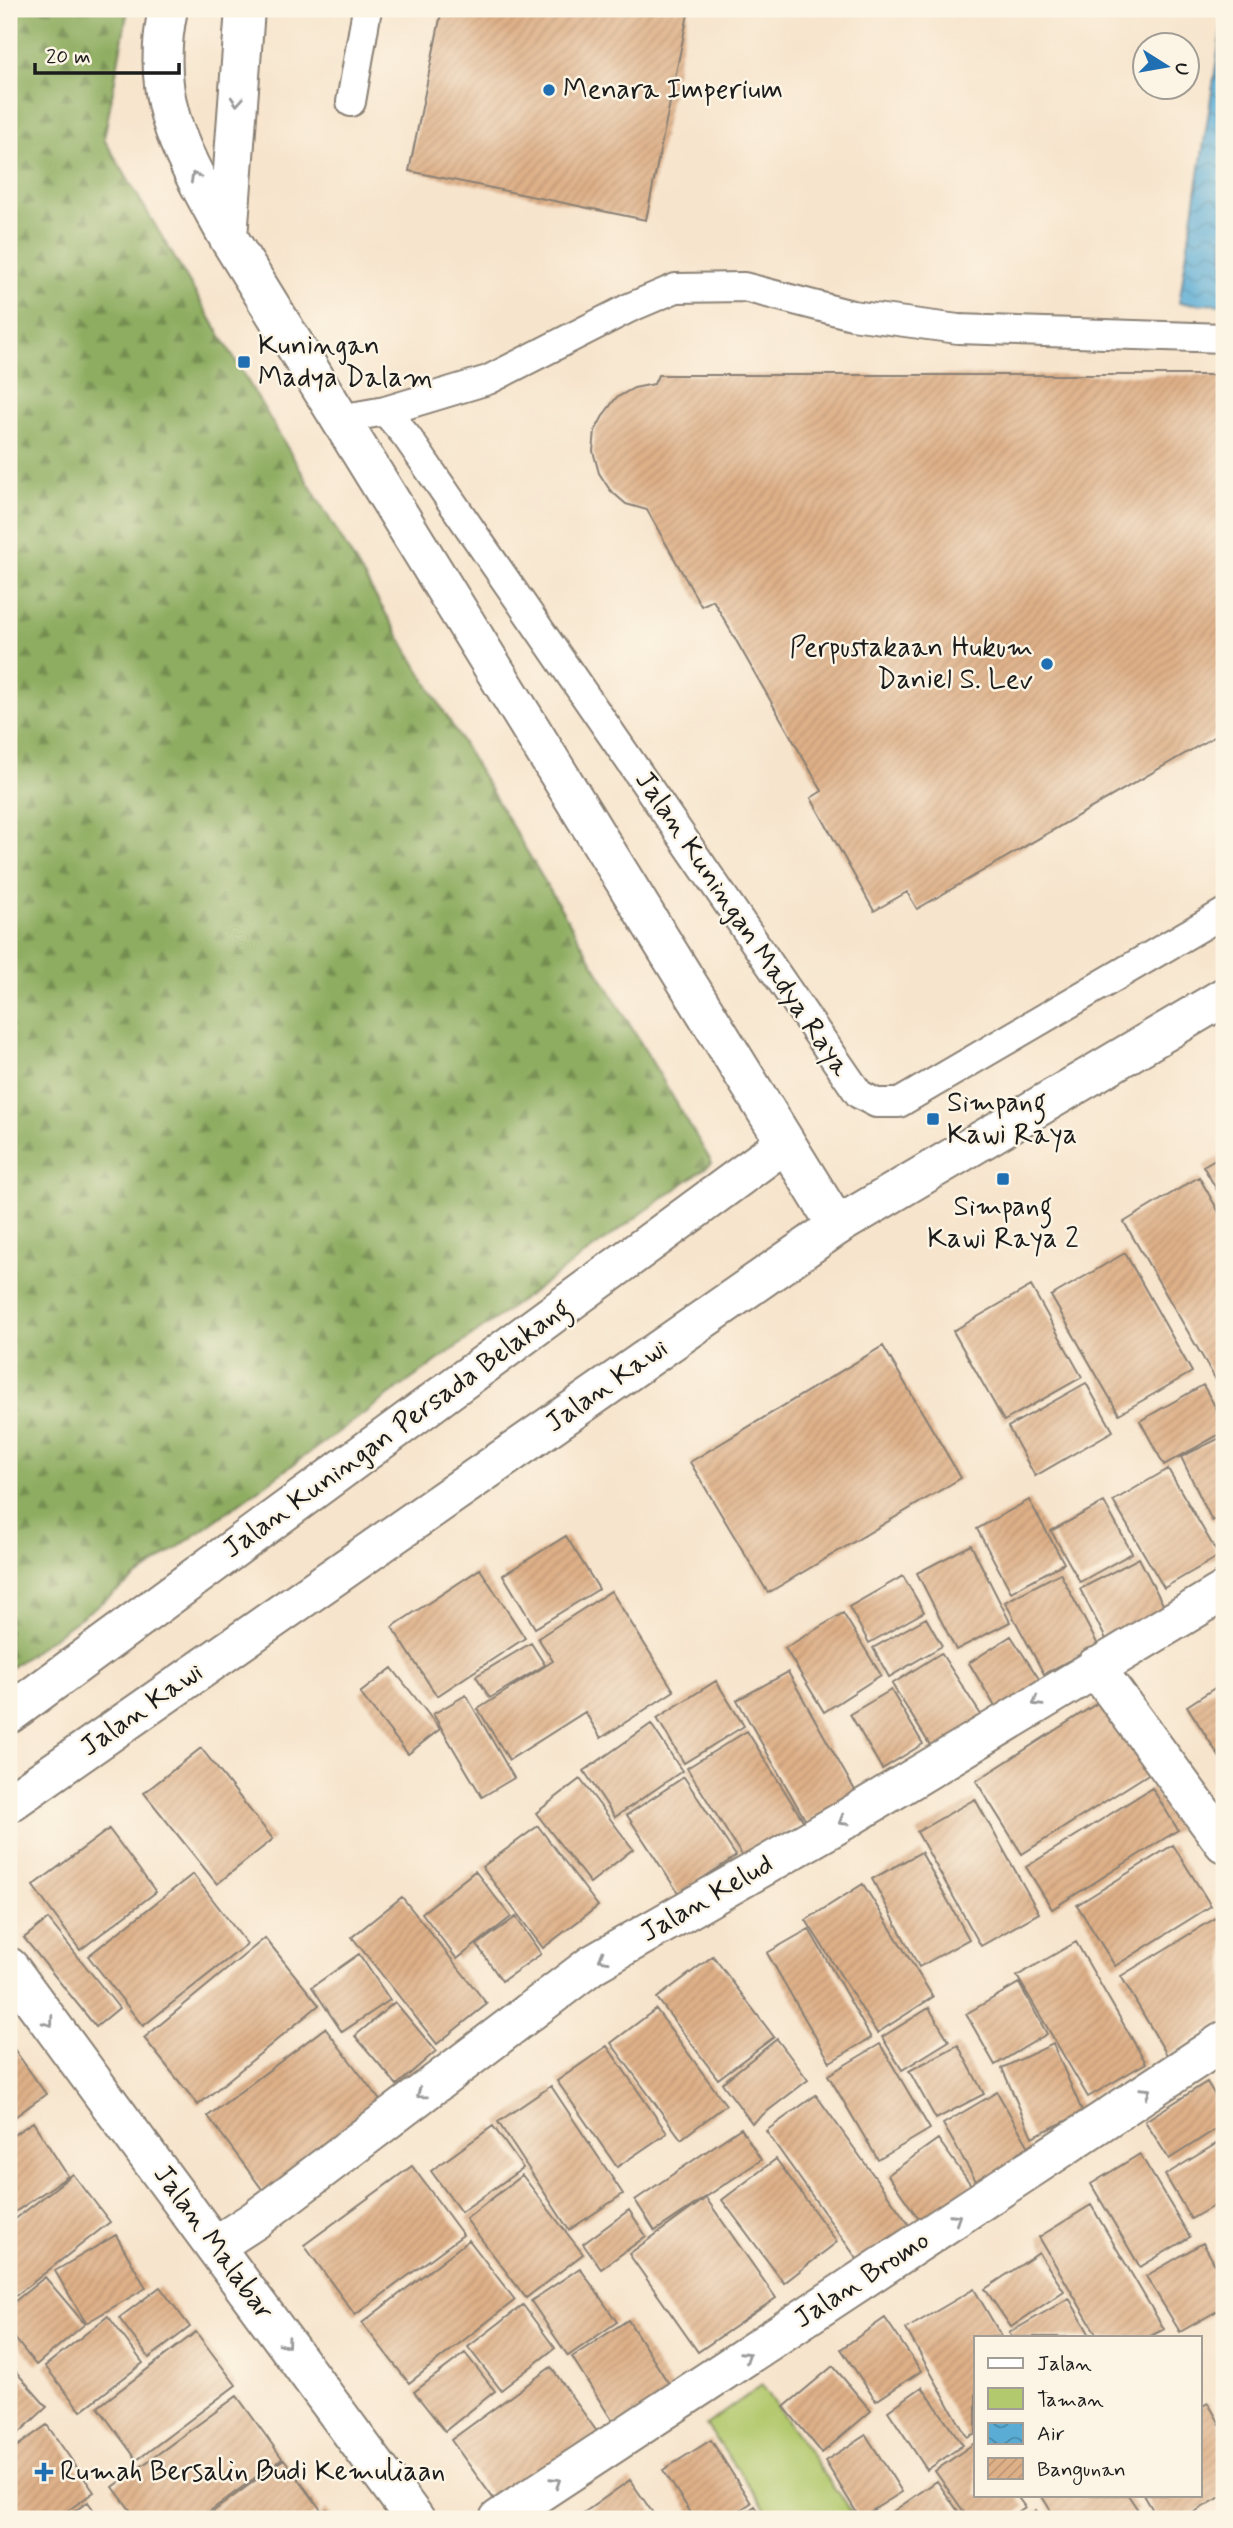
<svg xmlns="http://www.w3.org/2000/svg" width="1233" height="2528" font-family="Mynerve,sans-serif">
  <defs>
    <pattern id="forest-firs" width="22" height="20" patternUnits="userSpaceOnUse" patternTransform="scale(1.75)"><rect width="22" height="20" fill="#8ead61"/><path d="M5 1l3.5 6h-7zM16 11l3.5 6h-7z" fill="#738c4f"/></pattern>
    <pattern id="water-waves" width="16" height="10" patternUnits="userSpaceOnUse" patternTransform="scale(1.75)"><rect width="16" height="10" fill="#5aacd5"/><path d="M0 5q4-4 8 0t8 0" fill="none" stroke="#4a8bac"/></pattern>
    <pattern id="building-hatch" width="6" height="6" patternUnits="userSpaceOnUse" patternTransform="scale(1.75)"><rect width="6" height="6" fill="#deb088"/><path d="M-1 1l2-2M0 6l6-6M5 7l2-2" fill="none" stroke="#be9775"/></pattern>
  </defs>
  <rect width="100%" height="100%" fill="#fcf5e5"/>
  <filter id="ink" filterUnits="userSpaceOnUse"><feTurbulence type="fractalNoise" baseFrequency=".0143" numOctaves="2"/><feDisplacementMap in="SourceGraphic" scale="14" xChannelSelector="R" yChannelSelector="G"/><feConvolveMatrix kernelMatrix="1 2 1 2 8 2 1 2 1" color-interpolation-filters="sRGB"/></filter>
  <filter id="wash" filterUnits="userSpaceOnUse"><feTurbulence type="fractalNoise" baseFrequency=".00686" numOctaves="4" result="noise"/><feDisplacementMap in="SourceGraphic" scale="28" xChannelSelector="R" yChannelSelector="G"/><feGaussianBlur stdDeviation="1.57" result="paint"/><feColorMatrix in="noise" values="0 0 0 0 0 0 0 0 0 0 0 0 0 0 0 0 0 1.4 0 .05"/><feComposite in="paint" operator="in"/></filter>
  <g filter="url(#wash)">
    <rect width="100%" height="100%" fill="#f7e4cc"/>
    <path fill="#b3c96e" stroke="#687245" stroke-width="2" d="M 762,2385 L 856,2519 L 773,2519 L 706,2425 Z"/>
    <path fill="url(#forest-firs)" stroke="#55643e" stroke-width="2" d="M 9,9 L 128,9 L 104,139 L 712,1163 L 9,1669 Z"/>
    <path fill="url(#water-waves)" stroke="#3b6478" stroke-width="2" d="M 1224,14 L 1224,305 L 1179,303 Z"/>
    <g id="blocks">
      <path fill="url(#building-hatch)" d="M 442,9 L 689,9 L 646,220 L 409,171 Z
        M 658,375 L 1224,375 L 1224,731 L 917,909 L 907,892 L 874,911 L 811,798 L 822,791 L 713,600 L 701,606 L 647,510 L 626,504 L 610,490 L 599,473 L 593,451 L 595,431 L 604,414 L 616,398 L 634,388 L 654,384 Z
        M 1224,1154 L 1224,1202 L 1203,1166 Z
        M 1199,1177 L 1224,1221 L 1224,1376 L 1216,1380 L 1124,1222 Z
        M 1125,1253 L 1192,1372 L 1119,1414 L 1051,1296 Z
        M 1031,1286 L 1082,1377 L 1004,1421 L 953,1331 Z
        M 883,1346 L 961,1478 L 768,1593 L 690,1462 Z
        M 1086,1383 L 1113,1431 L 1035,1476 L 1008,1427 Z
        M 1203,1385 L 1224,1422 L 1224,1432 L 1164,1465 L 1140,1421 Z
        M 1224,1436 L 1224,1515 L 1212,1521 L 1181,1457 Z
        M 1168,1469 L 1219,1556 L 1164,1588 L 1113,1501 Z
        M 1029,1500 L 1064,1563 L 1011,1592 L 977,1529 Z
        M 1104,1502 L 1132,1553 L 1080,1582 L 1051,1531 Z
        M 566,1536 L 599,1589 L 535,1628 L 503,1575 Z
        M 971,1545 L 1010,1622 L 956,1650 L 917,1573 Z
        M 1139,1558 L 1167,1612 L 1108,1643 L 1080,1589 Z
        M 480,1569 L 525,1638 L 437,1696 L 392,1627 Z
        M 1060,1573 L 1098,1645 L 1044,1674 L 1005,1602 Z
        M 903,1576 L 924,1612 L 869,1643 L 849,1607 Z
        M 611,1591 L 674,1691 L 601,1738 L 585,1712 L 509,1760 L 478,1709 L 553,1661 L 538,1638 Z
        M 843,1613 L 881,1675 L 824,1712 L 785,1648 Z
        M 926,1618 L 942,1646 L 889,1677 L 873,1648 Z
        M 1011,1636 L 1043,1685 L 999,1713 L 969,1663 Z
        M 531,1643 L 545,1665 L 490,1698 L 476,1676 Z
        M 941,1653 L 985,1721 L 935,1753 L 892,1684 Z
        M 392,1668 L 440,1729 L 408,1754 L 360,1693 Z
        M 788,1672 L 857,1794 L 807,1823 L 737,1700 Z
        M 716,1681 L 744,1726 L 684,1763 L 657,1718 Z
        M 1224,1682 L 1224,1764 L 1187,1706 Z
        M 891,1690 L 923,1744 L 882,1769 L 850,1714 Z
        M 466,1695 L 514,1778 L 482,1797 L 433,1714 Z
        M 1104,1699 L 1150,1773 L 1022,1854 L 976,1781 Z
        M 651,1724 L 682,1771 L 615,1817 L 584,1771 Z
        M 747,1731 L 804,1822 L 744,1859 L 687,1768 Z
        M 201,1748 L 273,1839 L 217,1884 L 144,1793 Z
        M 684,1777 L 736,1856 L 679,1894 L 627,1815 Z
        M 580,1779 L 633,1849 L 590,1883 L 536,1813 Z
        M 1152,1788 L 1178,1830 L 1052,1909 L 1026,1867 Z
        M 975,1799 L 1039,1913 L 981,1946 L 917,1832 Z
        M 538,1826 L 598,1906 L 543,1948 L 482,1867 Z
        M 109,1829 L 156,1892 L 80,1950 L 33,1886 Z
        M 1173,1845 L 1211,1906 L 1115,1966 L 1077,1905 Z
        M 921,1852 L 969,1939 L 919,1967 L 872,1879 Z
        M 475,1871 L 511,1917 L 457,1959 L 422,1913 Z
        M 193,1874 L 247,1944 L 143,2026 L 88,1956 Z
        M 863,1884 L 933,1997 L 877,2033 L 806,1920 Z
        M 402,1897 L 487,2004 L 437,2044 L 352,1937 Z
        M 1224,1913 L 1224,2021 L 1167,2055 L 1121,1976 Z
        M 516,1917 L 541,1954 L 502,1981 L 477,1945 Z
        M 48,1919 L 119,2008 L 96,2027 L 24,1938 Z
        M 809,1929 L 871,2038 L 830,2062 L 767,1953 Z
        M 265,1938 L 319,2005 L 198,2105 L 144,2038 Z
        M 1076,1942 L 1146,2063 L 1088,2097 L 1017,1976 Z
        M 359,1954 L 390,2000 L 342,2032 L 312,1987 Z
        M 713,1956 L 774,2037 L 718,2079 L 657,1998 Z
        M 1019,1983 L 1047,2034 L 995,2065 L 966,2014 Z
        M 395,2002 L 436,2051 L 397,2085 L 355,2036 Z
        M 929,2008 L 949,2041 L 902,2070 L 882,2037 Z
        M 656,2009 L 726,2105 L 681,2139 L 611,2043 Z
        M 325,2028 L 391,2115 L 273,2204 L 208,2116 Z
        M 777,2039 L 808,2080 L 752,2123 L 722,2083 Z
        M 9,2042 L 46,2094 L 9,2121 Z
        M 880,2044 L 930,2129 L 878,2160 L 828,2075 Z
        M 1053,2044 L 1083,2113 L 1032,2137 L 1002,2068 Z
        M 958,2045 L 984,2094 L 936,2119 L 909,2071 Z
        M 607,2046 L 667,2133 L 617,2167 L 557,2081 Z
        M 1207,2082 L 1224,2110 L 1224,2124 L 1169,2159 L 1145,2121 Z
        M 551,2086 L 623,2194 L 569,2230 L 498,2122 Z
        M 997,2092 L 1033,2154 L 979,2186 L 943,2124 Z
        M 816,2095 L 915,2233 L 865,2270 L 766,2131 Z
        M 33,2122 L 68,2176 L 9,2216 L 9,2138 Z
        M 493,2126 L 523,2168 L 461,2212 L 431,2171 Z
        M 741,2128 L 761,2160 L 655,2231 L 635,2200 Z
        M 938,2139 L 974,2189 L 923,2225 L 888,2175 Z
        M 1224,2139 L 1224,2200 L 1191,2219 L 1165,2175 Z
        M 1140,2154 L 1190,2237 L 1140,2267 L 1091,2184 Z
        M 776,2159 L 837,2242 L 784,2283 L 722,2200 Z
        M 412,2166 L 463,2235 L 355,2315 L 304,2245 Z
        M 73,2174 L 110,2222 L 9,2301 L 9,2224 Z
        M 522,2175 L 583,2254 L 526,2298 L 466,2219 Z
        M 706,2198 L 776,2298 L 698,2352 L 629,2254 Z
        M 1091,2205 L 1164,2329 L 1149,2337 L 1098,2337 L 1039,2237 Z
        M 629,2210 L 646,2236 L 601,2269 L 583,2244 Z
        M 116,2235 L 146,2288 L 86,2323 L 55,2271 Z
        M 469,2240 L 515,2300 L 409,2383 L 362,2323 Z
        M 1203,2243 L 1224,2281 L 1224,2307 L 1180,2332 L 1146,2276 Z
        M 1039,2253 L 1064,2291 L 1011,2327 L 985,2289 Z
        M 580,2268 L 617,2322 L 568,2356 L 531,2301 Z
        M 45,2277 L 85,2324 L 36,2365 L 9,2331 L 9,2306 Z
        M 160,2287 L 190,2327 L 149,2358 L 119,2318 Z
        M 974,2289 L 1002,2337 L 976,2337 L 976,2433 L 967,2437 L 906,2329 Z
        M 1069,2298 L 1091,2337 L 1012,2337 L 1009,2333 Z
        M 523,2305 L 555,2348 L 501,2390 L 468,2347 Z
        M 108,2316 L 143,2363 L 81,2411 L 45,2366 Z
        M 885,2318 L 921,2371 L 876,2401 L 841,2349 Z
        M 628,2320 L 674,2392 L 617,2428 L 572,2357 Z
        M 196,2332 L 236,2385 L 137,2460 L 98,2407 Z
        M 465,2353 L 495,2391 L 445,2431 L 414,2392 Z
        M 9,2364 L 47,2407 L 9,2442 Z
        M 833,2366 L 871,2411 L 822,2453 L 784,2407 Z
        M 551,2367 L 600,2436 L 501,2509 L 451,2440 Z
        M 922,2387 L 963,2445 L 927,2470 L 888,2411 Z
        M 237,2396 L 282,2458 L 199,2519 L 137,2519 L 113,2487 Z
        M 1208,2403 L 1224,2431 L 1224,2495 L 1182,2519 L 1158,2519 L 1144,2495 L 1200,2495 L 1200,2407 Z
        M 47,2425 L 94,2492 L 56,2519 L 9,2519 L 9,2452 Z
        M 866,2435 L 902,2492 L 860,2518 L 825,2461 Z
        M 711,2440 L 751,2503 L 726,2519 L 695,2519 L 663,2470 Z
        M 976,2442 L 976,2495 L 1016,2495 L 1025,2507 L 1008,2519 L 969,2519 L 935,2471 Z
        M 284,2459 L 321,2510 L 308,2519 L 203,2519 Z
        M 630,2480 L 657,2519 L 575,2519 Z
        M 937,2481 L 960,2514 L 953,2519 L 891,2519 L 888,2515 Z
        M 1041,2495 L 1128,2495 L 1138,2510 L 1123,2519 L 1056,2519 Z
        M 88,2502 L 100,2519 L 63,2519 Z
        M 755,2506 L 764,2519 L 737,2519 Z
        M 327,2509 L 335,2519 L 314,2519 Z
        M 1036,2510 L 1043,2519 L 1024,2519 Z"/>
    </g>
  </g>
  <g filter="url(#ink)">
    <use href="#blocks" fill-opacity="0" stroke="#8a8074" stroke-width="2"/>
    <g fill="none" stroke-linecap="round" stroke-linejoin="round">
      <g stroke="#8a8074" stroke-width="32">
        <path id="service" d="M 351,102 L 367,9
          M 385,411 L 488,380 L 629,308 L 676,288 L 744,287 L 852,315 L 958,329 L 1224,338
          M 340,419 L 385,411 L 407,437 L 859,1094 L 876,1103 L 899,1103 L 1224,913"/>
      </g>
      <g stroke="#8a8074" stroke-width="42">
        <path id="minor" d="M 837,1226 L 1224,997
          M 1095,1667 L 1224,1843
          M 9,1714 L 784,1144
          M 215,2246 L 255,2220 L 593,1964 L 836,1825 L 1224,1591
          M 499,2519 L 1224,2041"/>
      </g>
      <g stroke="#8a8074" stroke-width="42">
        <path id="tertiary" d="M 228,237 L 245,9
          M 9,1803 L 837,1226 L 228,237 C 184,156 148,104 168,9
          M 9,1967 L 415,2519"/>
      </g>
      <use href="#service" stroke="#fff" stroke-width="28"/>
      <use href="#minor" stroke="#fff" stroke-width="38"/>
      <use href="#tertiary" stroke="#fff" stroke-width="38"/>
    </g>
    <defs><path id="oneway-chevron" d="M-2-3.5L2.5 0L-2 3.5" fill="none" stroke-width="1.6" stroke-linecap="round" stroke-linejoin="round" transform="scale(1.75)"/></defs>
    <g stroke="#999">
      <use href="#oneway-chevron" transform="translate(237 101) rotate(94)"/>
      <use href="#oneway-chevron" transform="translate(195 177) rotate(-119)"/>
      <use href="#oneway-chevron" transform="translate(1037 1702) rotate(149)"/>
      <use href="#oneway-chevron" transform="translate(843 1821) rotate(149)"/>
      <use href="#oneway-chevron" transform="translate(603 1958) rotate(150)"/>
      <use href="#oneway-chevron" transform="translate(49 2022) rotate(53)"/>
      <use href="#oneway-chevron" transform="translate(1146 2092) rotate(-33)"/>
      <use href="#oneway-chevron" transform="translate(421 2094) rotate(143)"/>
      <use href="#oneway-chevron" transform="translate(956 2218) rotate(-33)"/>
      <use href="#oneway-chevron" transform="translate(286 2343) rotate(54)"/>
      <use href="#oneway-chevron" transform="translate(746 2356) rotate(-33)"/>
      <use href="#oneway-chevron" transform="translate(556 2482) rotate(-33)"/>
    </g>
  </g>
  <g fill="#1f6fb2" stroke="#fcf5e5" stroke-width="2.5">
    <circle cx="549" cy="90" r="7"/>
    <rect x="237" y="355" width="14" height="14" rx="3.5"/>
    <circle cx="1047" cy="664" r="7"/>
    <rect x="926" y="1112" width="14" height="14" rx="3.5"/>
    <rect x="996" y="1172" width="14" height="14" rx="3.5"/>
    <path d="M40.5 2461.5h7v7h7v7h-7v7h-7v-7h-7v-7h7z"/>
  </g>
  <g text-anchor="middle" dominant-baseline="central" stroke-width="5" stroke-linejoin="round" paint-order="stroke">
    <g font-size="28" fill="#1c1c1c" stroke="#fcf5e5" text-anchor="start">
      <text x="563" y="90">Menara Imperium</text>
      <text x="258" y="346">Kuningan<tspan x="258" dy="32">Madya Dalam</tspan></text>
      <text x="1033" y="648" text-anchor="end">Perpustakaan Hukum<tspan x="1033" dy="32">Daniel S. Lev</tspan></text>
      <text x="947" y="1103">Simpang<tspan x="947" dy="32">Kawi Raya</tspan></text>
      <text x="1003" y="1207" text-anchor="middle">Simpang<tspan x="1003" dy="32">Kawi Raya 2</tspan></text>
      <text x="60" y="2472">Rumah Bersalin Budi Kemuliaan</text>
    </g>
    <g font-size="28" fill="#1c1c1c" stroke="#fcf5e5">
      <text transform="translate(742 924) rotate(56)">Jalan Kuningan Madya Raya</text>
      <text transform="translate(607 1386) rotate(-35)">Jalan Kawi</text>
      <text transform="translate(397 1429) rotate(-36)">Jalan Kuningan Persada Belakang</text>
      <text transform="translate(142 1710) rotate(-35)">Jalan Kawi</text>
      <text transform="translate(707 1899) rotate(-30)">Jalan Kelud</text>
      <text transform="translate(213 2243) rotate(54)">Jalan Malabar</text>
      <text transform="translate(862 2280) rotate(-33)">Jalan Bromo</text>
    </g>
  </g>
  <rect width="1233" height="2528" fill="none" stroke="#fcf5e5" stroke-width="35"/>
  <rect x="974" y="2336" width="228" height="161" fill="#fcf5e5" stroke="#a29e95" stroke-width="2"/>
  <rect x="988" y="2358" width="35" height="10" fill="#ffffff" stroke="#a29e95" stroke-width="2"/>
  <text x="1037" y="2370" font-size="21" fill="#1c1c1c">Jalan</text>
  <rect x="988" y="2388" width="35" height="21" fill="#b3c96e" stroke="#a29e95" stroke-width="2"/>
  <text x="1037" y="2406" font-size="21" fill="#1c1c1c">Taman</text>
  <rect x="988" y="2423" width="35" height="21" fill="url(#water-waves)" stroke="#a29e95" stroke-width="2"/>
  <text x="1037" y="2440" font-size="21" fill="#1c1c1c">Air</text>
  <rect x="988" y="2458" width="35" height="21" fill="url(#building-hatch)" stroke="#a29e95" stroke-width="2"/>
  <text x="1037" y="2476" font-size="21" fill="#1c1c1c">Bangunan</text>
  <g transform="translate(1166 66) rotate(101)"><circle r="33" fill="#fcf5e5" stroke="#a29e95" stroke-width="2"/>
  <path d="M0-5L12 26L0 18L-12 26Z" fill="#1f6fb2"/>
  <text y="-10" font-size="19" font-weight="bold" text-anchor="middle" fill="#1c1c1c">U</text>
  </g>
  <path d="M35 63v10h144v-10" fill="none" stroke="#1c1c1c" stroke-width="3.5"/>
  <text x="46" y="63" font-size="21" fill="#1c1c1c" stroke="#fcf5e5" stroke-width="5" paint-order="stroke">20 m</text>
</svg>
